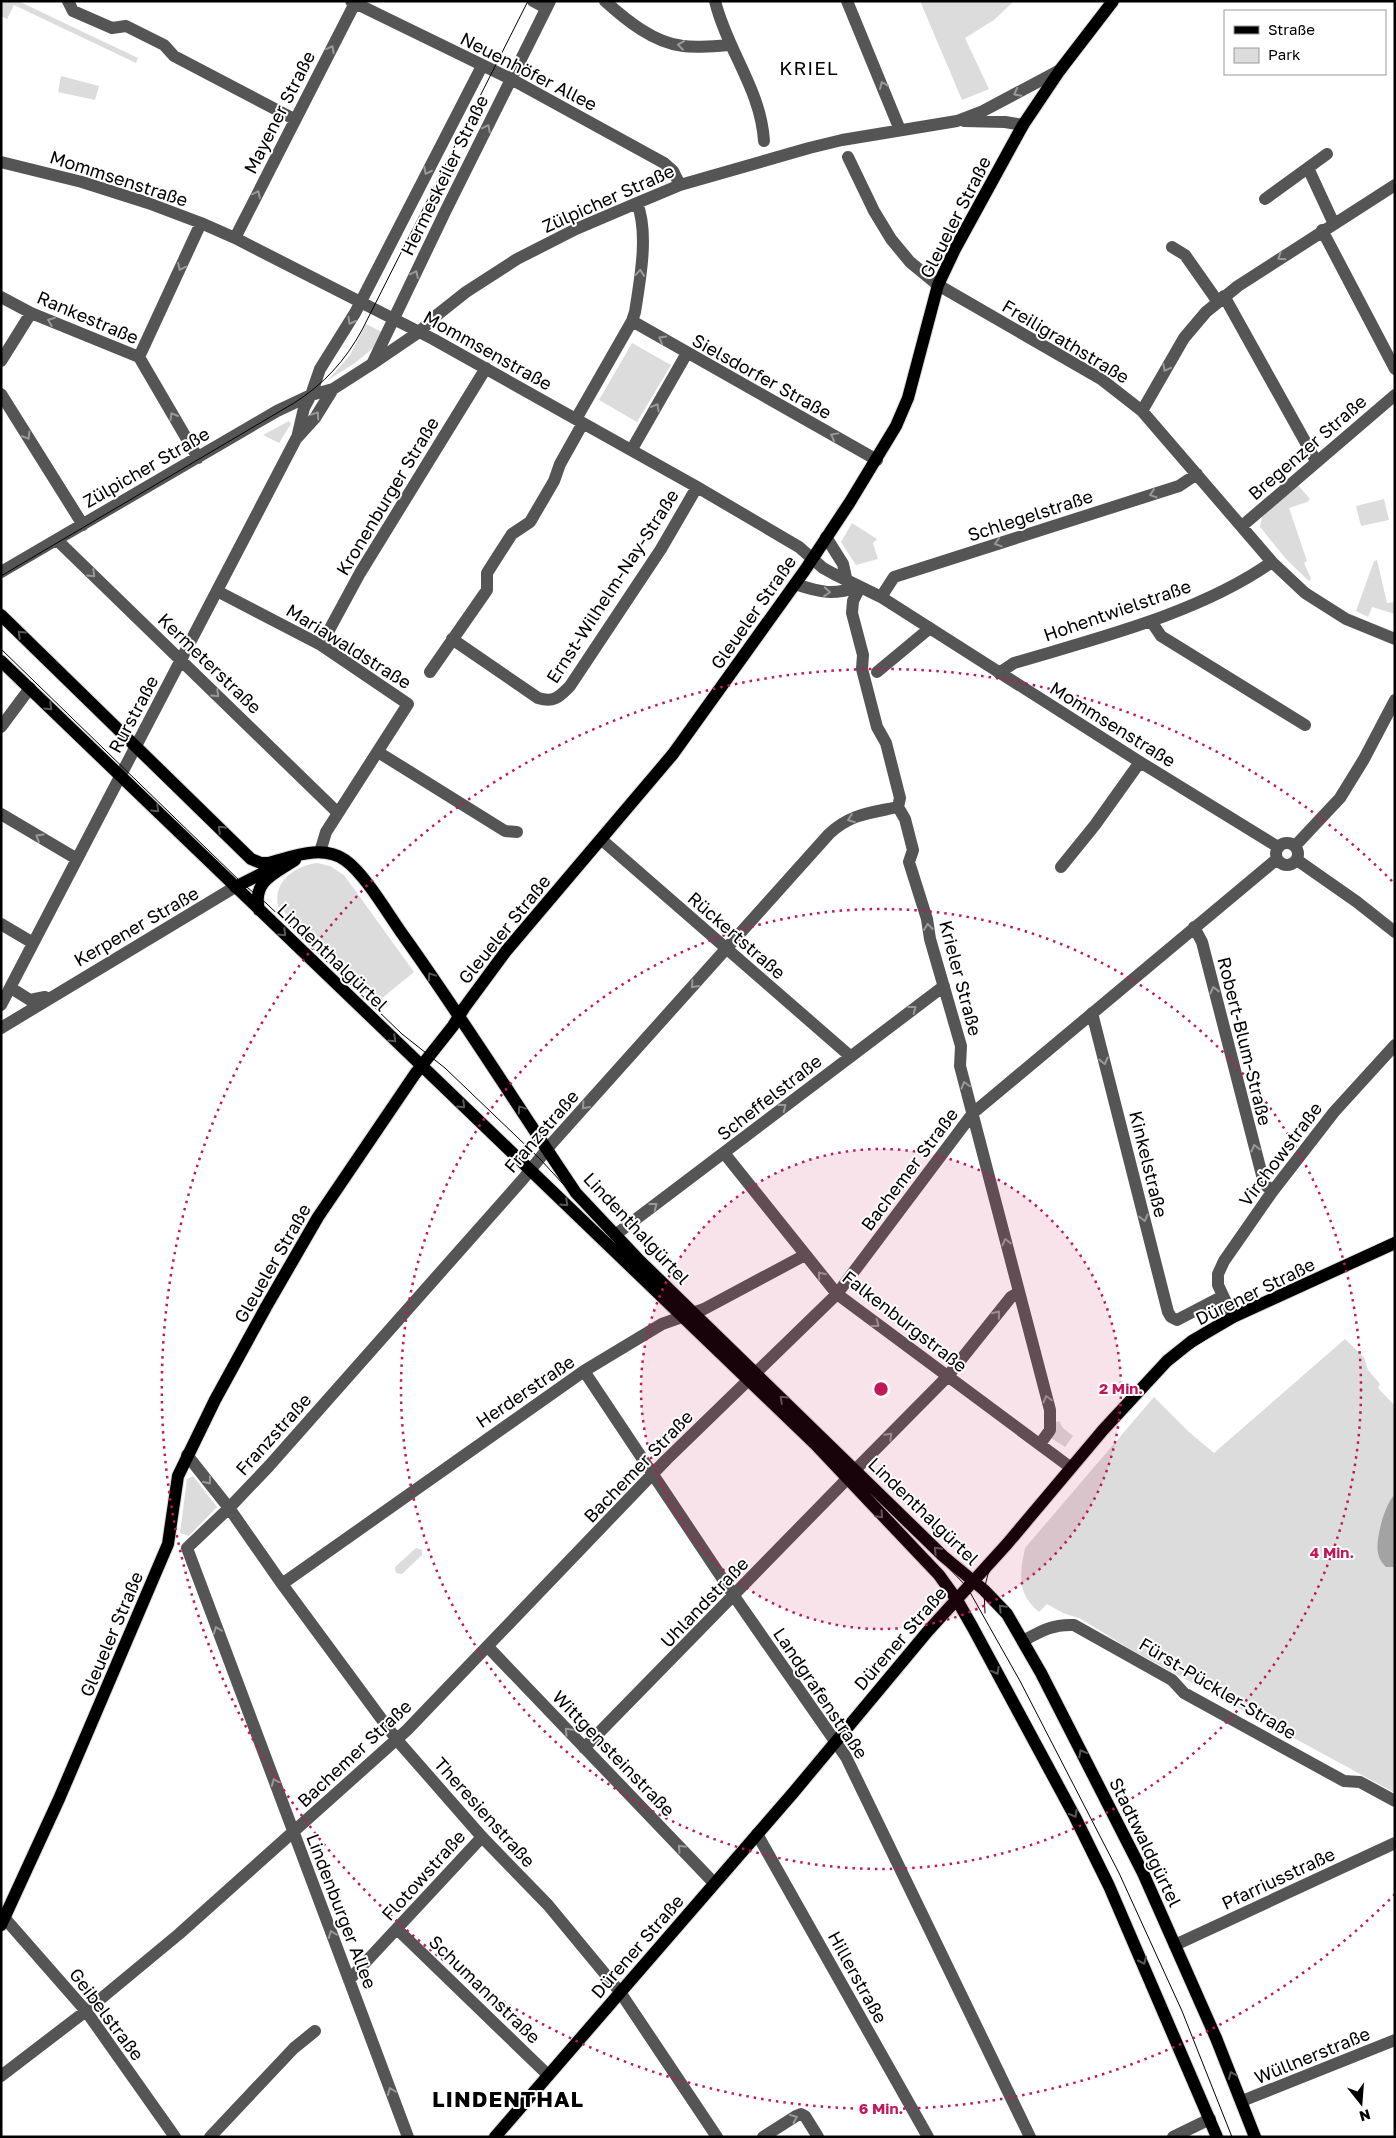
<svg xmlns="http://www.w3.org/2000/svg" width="1396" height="2138" font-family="'Golos Text',sans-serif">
  <rect width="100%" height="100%" fill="#fff"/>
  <path fill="#dcdcdc" d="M 1,1 L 18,1 L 138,58 L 136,63 L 14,5 L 7,19 L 1,16 Z
    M 920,1 L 1014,1 L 994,20 L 965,38 L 989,89 L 962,100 Z
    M 61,76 L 99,86 L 95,100 L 58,92 Z
    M 366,324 L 382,332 L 378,344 L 355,363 L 328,380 L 350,355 Z
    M 632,343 L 671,365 L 637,422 L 599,400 Z
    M 289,421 L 291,424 L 279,443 L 263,435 Z
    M 1297,484 L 1310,499 L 1307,502 L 1289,508 L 1307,561 L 1304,563 L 1311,579 L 1309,581 L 1287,560 L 1260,527 L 1262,517 Z
    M 1384,499 L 1389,520 L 1361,526 L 1356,506 Z
    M 852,523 L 877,539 L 873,543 L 878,559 L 856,565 L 841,542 Z
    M 1377,560 L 1387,603 L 1395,602 L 1395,614 L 1372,607 L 1368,617 L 1356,611 L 1374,561 Z
    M 317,863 L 330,866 L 344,875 L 414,972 L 376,1003 L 278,906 C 273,881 295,866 317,863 Z
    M 1345,1339 L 1364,1357 L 1368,1370 L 1380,1384 L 1378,1388 L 1395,1406 L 1395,1793 L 1128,1648 L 1081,1619 L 1063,1613 L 1047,1604 L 1039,1612 C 1016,1593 1020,1573 1025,1548 L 1154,1397 L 1189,1432 L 1214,1453 Z
    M 1059,1421 L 1063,1428 L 1073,1436 L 1065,1447 L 1051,1438 L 1056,1422 Z
    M 193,1476 L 217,1507 L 189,1536 L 180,1533 L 187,1479 Z
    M 416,1548 L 422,1550 L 422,1555 L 402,1574 L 396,1573 L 395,1567 Z"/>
  <path fill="#a3a3a3" d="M 1395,1494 L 1395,1567 L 1386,1567 C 1382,1563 1379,1559 1378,1553 C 1375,1539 1385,1504 1395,1494 Z"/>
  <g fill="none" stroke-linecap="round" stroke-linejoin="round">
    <g stroke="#dbdbdb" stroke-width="14">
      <path id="major" d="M 1,615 L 251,859 L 261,863 L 268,863 C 292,857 322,844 345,860 C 365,874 388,914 403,935 C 463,1019 518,1107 576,1193 L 640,1261 L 943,1556 L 984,1590 L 1007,1614 L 1041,1673 L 1143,1873 L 1216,2038 L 1255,2137
        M 1,661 L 815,1444 L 939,1575 L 957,1600 L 973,1628 L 1075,1817 L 1109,1886 L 1217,2137
        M 235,887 L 271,869
        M 259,910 C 252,881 274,874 295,860
        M 1,1925 L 59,1799 L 168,1544 L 178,1476 L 215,1400 L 266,1307 L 318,1217 L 415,1074 L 453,1026 L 464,1008 L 506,951 L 673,754 L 805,570 L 850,502 L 896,426 L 908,398 L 938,285 L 955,249 L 1023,125 L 1060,70 L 1113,1
        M 495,2137 L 793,1793 L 928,1631 L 1007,1544 L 1103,1430 L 1167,1361 L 1192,1341 L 1233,1317 L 1395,1243"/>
    </g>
    <path stroke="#555" stroke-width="12" d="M 68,1 L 73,11 L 112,28 L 126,26 L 164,45 L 174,56 L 294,119
      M 351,1 L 511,79 L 664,163 L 673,171 L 680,185
      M 533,1 L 546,8
      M 605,1 C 626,20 654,43 683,46 C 698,48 714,46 730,45
      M 715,1 C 727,50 761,90 764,141
      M 847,1 L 900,130
      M 964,121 L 1005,122 L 1023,125
      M 848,157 L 874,211 L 891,239 L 910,262 L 938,285 L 1101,379 L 1142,411 L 1272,562 L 1305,593 L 1346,619 L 1395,639
      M 1,162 L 82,182 L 148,203 L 201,223 L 235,238 L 433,339 L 697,487 L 799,547 L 823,568 L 834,574 L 881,597 L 1140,762 L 1278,847
      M 1308,168 L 1334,224
      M 1265,199 L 1327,154
      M 1322,230 L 1395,369
      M 235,238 L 355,3
      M 1172,247 L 1185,255 L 1218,302
      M 1224,296 L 1316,461
      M 1,297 L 31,313 L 139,357 L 198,458
      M 632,321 L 877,460
      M 139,357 L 201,223
      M 1,361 L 31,313
      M 373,362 L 446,210 L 550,1
      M 1,394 L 83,525
      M 1142,411 L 1184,338 L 1206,312 L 1238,286 L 1395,185
      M 576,419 L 632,321 L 635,312 C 640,280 649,233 637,203
      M 297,438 L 304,408 L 311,395 L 320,369 L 355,313 L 482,66
      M 632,449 L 687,353
      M 1242,526 L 1395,395
      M 826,537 L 843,564 L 847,582
      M 57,540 L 338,813
      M 1,572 L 277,411 L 311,395 L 333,389 L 372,364 L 419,332 L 437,315 L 466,292 L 517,259 L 576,229 L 637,203 L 680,185 L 809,148 L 842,140 L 957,121 L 983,111 L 1060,70
      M 795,584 C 822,593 832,595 860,587
      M 860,587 L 853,601 L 852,613 L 863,655 L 862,669 L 877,727 L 886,743 L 900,798 L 898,807 L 905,819 L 913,850 L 909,862 L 927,919 L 930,939 L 961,1046 L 960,1066 L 1050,1410 L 1050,1430 L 1040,1444
      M 217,591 L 321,645 L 408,704 L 326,832 L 320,852
      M 881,597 L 894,577 L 1179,486 L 1197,474
      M 1151,621 L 1161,636 L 1305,725
      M 452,639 L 538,698 C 554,703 559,697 570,686 L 661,549 L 697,487
      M 321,645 L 360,573 L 486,368
      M 430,672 L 487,590 L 487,573 L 501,551 L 512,534 L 530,522 L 554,481 L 560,464 L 583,423
      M 877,672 L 930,628
      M 999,673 L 1014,663 C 1098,638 1200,613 1272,562
      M 1,727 L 30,688
      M 378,752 L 505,831 L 517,832
      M 1,814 L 77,859
      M 602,840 L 850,1056
      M1276 854a11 11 0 1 1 22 0a11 11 0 1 1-22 0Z
      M 1295,846 L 1340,798 L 1364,759 L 1395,700
      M 1297,860 L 1357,902 L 1395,932
      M 1061,867 L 1095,825 L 1140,762
      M 1,924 L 33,943
      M 1194,927 L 1202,942 L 1264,1183 L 1272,1192
      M 11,988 L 30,1000 L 45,997
      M 1,1005 L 296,439 L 315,418 L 333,389
      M 1092,1013 L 1168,1312 L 1171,1317 L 1177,1320 L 1223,1296
      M 1,1028 L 235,887
      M 724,1153 L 837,1294 L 1070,1467
      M 615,1235 L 944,986
      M 1233,1317 L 1218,1285 L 1218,1274 L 1224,1261 L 1272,1192 L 1334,1112 L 1395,1045
      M 584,1371 L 734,1596 L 846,1757 L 1030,2137
      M 187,1455 L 229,1508 L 282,1584 L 397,1740 L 482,1837 L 548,1905 L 620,1992 L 717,2137
      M 855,1470 L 947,1377 L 1011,1297 L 1018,1293
      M 187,1548 L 229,1508 L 269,1466 L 523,1179 L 553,1142 L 829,834 C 850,814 870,813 898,807
      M 187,1548 L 408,2137
      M 282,1584 L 584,1371 L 662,1324 L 704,1309 L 805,1255
      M 1023,1641 C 1041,1631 1053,1624 1074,1625 L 1172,1680 L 1184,1693 L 1344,1781 L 1360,1782 L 1395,1801
      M 488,1647 L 714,1883
      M 584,1748 L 847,1479
      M 757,1834 L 928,2137
      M 1,1914 L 86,2011 L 175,2137
      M 397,1929 L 548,2075
      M 1175,1945 L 1395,1843
      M 349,1980 L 482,1837
      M 1,2076 L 86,2011 L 179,1934 L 407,1730 L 666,1460 L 837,1294 L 973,1113 L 1277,859
      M 1242,2101 L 1395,2040
      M 210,2137 L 294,2048 L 315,2031
      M 763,2137 L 796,2116 L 801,2114 L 805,2116 L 818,2137
      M 1173,2137 L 1210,2119"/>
    <use href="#major" stroke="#000" stroke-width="12"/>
    <path stroke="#000" stroke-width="1" d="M 1,576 L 294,403 C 324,384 345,361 362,330 L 528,1
      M 1,649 L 242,883 L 266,903 L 402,1034 L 445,1068 L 540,1159 L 612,1237 L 915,1533 L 967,1587 L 1020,1681 L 1119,1873 L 1182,2011 L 1232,2137
      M 1183,1354 L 1234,1321 L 1395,1248
      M 1060,1485 L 1104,1434 L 1152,1382
      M 985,1613 L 984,1590 L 988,1574 L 1005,1542 L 1100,1427 L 1166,1358 L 1190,1339 L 1231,1314 L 1395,1237"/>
  </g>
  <defs><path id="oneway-chevron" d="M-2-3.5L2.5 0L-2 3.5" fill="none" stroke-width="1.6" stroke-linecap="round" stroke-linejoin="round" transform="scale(1.25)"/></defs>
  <g stroke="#999">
    <use href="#oneway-chevron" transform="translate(681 45) rotate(-172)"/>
    <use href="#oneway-chevron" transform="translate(331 49) rotate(-62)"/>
    <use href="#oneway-chevron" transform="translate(883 85) rotate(-113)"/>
    <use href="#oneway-chevron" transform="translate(1017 93) rotate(152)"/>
    <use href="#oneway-chevron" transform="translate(487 128) rotate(-63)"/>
    <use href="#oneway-chevron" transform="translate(427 171) rotate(117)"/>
    <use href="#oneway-chevron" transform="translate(257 194) rotate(-64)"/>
    <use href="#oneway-chevron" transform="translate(1281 257) rotate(146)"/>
    <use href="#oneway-chevron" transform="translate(181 267) rotate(115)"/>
    <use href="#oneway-chevron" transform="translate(640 273) rotate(-85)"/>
    <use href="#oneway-chevron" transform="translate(415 274) rotate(-64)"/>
    <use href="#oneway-chevron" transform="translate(51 321) rotate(-158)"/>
    <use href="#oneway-chevron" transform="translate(351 321) rotate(120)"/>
    <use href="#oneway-chevron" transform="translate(662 339) rotate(-150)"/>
    <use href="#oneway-chevron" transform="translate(1166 368) rotate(118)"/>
    <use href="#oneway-chevron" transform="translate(656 407) rotate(-60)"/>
    <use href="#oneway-chevron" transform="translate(316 415) rotate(-56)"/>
    <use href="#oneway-chevron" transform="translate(173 416) rotate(-120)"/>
    <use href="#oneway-chevron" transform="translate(27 436) rotate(58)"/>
    <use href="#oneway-chevron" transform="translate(834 436) rotate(-151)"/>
    <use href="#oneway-chevron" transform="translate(1153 494) rotate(162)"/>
    <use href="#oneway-chevron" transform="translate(998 543) rotate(162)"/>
    <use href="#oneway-chevron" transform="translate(92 574) rotate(44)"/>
    <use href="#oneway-chevron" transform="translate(827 592) rotate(5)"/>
    <use href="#oneway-chevron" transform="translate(216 694) rotate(44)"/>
    <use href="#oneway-chevron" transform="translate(851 819) rotate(160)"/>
    <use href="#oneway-chevron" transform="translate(39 837) rotate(-149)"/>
    <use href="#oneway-chevron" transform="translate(928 927) rotate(-97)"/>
    <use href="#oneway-chevron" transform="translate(694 985) rotate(132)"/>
    <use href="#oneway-chevron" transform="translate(1214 990) rotate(-104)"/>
    <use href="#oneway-chevron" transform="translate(913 1009) rotate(-37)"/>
    <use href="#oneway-chevron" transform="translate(1104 1061) rotate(76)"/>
    <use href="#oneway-chevron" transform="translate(965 1085) rotate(-105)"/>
    <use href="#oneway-chevron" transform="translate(585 1106) rotate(132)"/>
    <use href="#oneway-chevron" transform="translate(783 1107) rotate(-38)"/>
    <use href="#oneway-chevron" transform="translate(1255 1148) rotate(-104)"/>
    <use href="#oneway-chevron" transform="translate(654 1206) rotate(-37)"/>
    <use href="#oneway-chevron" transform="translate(1144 1218) rotate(76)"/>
    <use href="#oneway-chevron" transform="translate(1006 1242) rotate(-104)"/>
    <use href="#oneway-chevron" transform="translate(821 1275) rotate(-129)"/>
    <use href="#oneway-chevron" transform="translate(997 1314) rotate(-51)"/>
    <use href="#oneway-chevron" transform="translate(876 1324) rotate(37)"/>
    <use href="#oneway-chevron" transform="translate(1047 1399) rotate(-105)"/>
    <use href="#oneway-chevron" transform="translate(889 1436) rotate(-45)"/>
    <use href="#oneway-chevron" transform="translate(208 1481) rotate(52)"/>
    <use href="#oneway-chevron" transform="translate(217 1630) rotate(-111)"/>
    <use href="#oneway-chevron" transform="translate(568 1731) rotate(-133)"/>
    <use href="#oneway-chevron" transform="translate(275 1782) rotate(-111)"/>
    <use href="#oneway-chevron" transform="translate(681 1848) rotate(-134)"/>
    <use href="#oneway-chevron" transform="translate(332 1934) rotate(-111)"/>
    <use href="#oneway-chevron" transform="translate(391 2091) rotate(-111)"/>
    <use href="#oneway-chevron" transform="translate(794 2118) rotate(-24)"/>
  </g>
  <g stroke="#595959">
    <use href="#oneway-chevron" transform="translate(21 634) rotate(-136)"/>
    <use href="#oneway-chevron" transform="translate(49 707) rotate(44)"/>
    <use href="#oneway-chevron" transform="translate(156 809) rotate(44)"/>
    <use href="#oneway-chevron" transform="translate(221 829) rotate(-136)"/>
    <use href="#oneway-chevron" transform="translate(283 933) rotate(44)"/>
    <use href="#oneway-chevron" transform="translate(431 976) rotate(-124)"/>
    <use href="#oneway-chevron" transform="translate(393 1039) rotate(44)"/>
    <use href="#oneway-chevron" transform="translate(462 1105) rotate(44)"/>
    <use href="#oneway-chevron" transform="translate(521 1109) rotate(-124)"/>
    <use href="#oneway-chevron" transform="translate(565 1203) rotate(44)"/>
    <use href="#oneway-chevron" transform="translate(783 1399) rotate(-136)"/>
    <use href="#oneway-chevron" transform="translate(880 1515) rotate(47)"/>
    <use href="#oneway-chevron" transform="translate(937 1550) rotate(-134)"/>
    <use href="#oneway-chevron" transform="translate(1002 1608) rotate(-134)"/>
    <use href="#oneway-chevron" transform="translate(996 1671) rotate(61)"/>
    <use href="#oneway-chevron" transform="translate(1082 1753) rotate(-118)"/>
    <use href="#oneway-chevron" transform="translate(1074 1814) rotate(62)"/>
    <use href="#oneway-chevron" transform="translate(1143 1961) rotate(66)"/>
    <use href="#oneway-chevron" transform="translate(1232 2075) rotate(-113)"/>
  </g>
  <circle cx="881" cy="1389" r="240" fill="#c2185b" fill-opacity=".12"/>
  <g fill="none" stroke="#c2185b" stroke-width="2.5" stroke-dasharray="2.5 5">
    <circle cx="881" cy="1389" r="240"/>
    <circle cx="881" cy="1389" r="480"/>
    <path d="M1395 1894A720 720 0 1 1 1395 884"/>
  </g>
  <g text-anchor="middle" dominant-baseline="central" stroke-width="4" stroke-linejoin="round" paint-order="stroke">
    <g font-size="18" fill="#000" stroke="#fff">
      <text transform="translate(529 71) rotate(27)">Neuenhöfer Allee</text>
      <text transform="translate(279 112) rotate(-63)">Mayener Straße</text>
      <text transform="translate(444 175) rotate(-64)">Hermeskeiler Straße</text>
      <text transform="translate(119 178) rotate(18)">Mommsenstraße</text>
      <text transform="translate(608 198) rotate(-24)">Zülpicher Straße</text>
      <text transform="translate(955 217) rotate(-63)">Gleueler Straße</text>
      <text transform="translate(88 317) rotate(23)">Rankestraße</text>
      <text transform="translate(1066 341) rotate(31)">Freiligrathstraße</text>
      <text transform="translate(488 350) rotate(29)">Mommsenstraße</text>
      <text transform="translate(762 376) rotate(29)">Sielsdorfer Straße</text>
      <text transform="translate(1307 447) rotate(-41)">Bregenzer Straße</text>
      <text transform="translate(146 467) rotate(-30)">Zülpicher Straße</text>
      <text transform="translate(387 496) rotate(-59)">Kronenburger Straße</text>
      <text transform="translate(1030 515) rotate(-18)">Schlegelstraße</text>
      <text transform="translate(612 586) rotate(-57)">Ernst-Wilhelm-Nay-Straße</text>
      <text transform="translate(1117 610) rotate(-19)">Hohentwielstraße</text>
      <text transform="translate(753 612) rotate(-55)">Gleueler Straße</text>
      <text transform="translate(349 646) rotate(32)">Mariawaldstraße</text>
      <text transform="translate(210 663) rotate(44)">Kermeterstraße</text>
      <text transform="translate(133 714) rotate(-62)">Rurstraße</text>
      <text transform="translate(1113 724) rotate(32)">Mommsenstraße</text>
      <text transform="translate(136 926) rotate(-30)">Kerpener Straße</text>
      <text transform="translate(504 929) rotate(-51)">Gleueler Straße</text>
      <text transform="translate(737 935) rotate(41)">Rückertstraße</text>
      <text transform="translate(333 957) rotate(44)">Lindenthalgürtel</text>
      <text transform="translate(961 978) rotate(75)">Krieler Straße</text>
      <text transform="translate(1245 1041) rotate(76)">Robert-Blum-Straße</text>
      <text transform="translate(769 1097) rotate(-38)">Scheffelstraße</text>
      <text transform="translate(541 1131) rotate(-49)">Franzstraße</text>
      <text transform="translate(1280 1154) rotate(-53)">Virchowstraße</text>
      <text transform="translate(1149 1164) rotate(76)">Kinkelstraße</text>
      <text transform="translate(909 1169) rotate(-53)">Bachemer Straße</text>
      <text transform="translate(637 1228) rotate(47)">Lindenthalgürtel</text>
      <text transform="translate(272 1263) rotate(-60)">Gleueler Straße</text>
      <text transform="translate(1255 1291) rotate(-26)">Dürener Straße</text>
      <text transform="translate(905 1321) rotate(38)">Falkenburgstraße</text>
      <text transform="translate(525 1391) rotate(-34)">Herderstraße</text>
      <text transform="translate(273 1434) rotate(-48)">Franzstraße</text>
      <text transform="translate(638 1466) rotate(-46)">Bachemer Straße</text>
      <text transform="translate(924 1511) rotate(44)">Lindenthalgürtel</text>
      <text transform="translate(704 1602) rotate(-46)">Uhlandstraße</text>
      <text transform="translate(111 1634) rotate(-67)">Gleueler Straße</text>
      <text transform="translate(900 1638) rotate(-49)">Dürener Straße</text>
      <text transform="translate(1218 1688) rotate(31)">Fürst-Pückler-Straße</text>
      <text transform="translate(821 1693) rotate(56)">Landgrafenstraße</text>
      <text transform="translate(354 1753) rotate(-43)">Bachemer Straße</text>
      <text transform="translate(614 1753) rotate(46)">Wittgensteinstraße</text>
      <text transform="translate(485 1812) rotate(48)">Theresienstraße</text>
      <text transform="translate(1146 1842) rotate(64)">Stadtwaldgürtel</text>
      <text transform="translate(423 1875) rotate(-48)">Flotowstraße</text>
      <text transform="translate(1278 1878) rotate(-25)">Pfarriusstraße</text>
      <text transform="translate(342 1911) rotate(69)">Lindenburger Allee</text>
      <text transform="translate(637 1946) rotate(-49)">Dürener Straße</text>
      <text transform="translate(858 1977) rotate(61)">Hillerstraße</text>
      <text transform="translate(485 1989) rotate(44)">Schumannstraße</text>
      <text transform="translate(107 2014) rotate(53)">Geibelstraße</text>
      <text transform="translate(1312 2055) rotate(-22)">Wüllnerstraße</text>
    </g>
    <g font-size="19" letter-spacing="1" fill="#000" stroke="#fff">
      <text x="809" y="67">KRIEL</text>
    </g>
    <g font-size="22" font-weight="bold" letter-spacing="1" fill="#000" stroke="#fff">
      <text x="508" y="2098">LINDENTHAL</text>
    </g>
  </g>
  <circle cx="881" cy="1389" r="8" fill="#c2185b" stroke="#fff" stroke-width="2.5"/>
  <g font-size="15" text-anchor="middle" font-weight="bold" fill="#c2185b" stroke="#fff" stroke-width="4" stroke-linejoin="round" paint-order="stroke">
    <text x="1121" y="1394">2 Min.</text>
    <text x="1332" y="1558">4 Min.</text>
    <text x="881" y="2114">6 Min.</text>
  </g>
  <rect width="1396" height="2138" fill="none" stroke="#000000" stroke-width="5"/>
  <rect x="1224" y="10" width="162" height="65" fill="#ffffff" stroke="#999999"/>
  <rect x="1234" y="26" width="25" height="8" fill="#000000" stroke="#999999"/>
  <text x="1268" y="35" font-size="15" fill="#000000">Straße</text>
  <rect x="1234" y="48" width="25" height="15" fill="#dcdcdc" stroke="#999999"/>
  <text x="1268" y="60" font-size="15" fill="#000000">Park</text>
  <g transform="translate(1361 2103) rotate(163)" stroke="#ffffff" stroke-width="4" paint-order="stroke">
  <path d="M0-4L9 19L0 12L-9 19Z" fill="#000000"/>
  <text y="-8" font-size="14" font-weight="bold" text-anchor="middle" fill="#000000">N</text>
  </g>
</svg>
